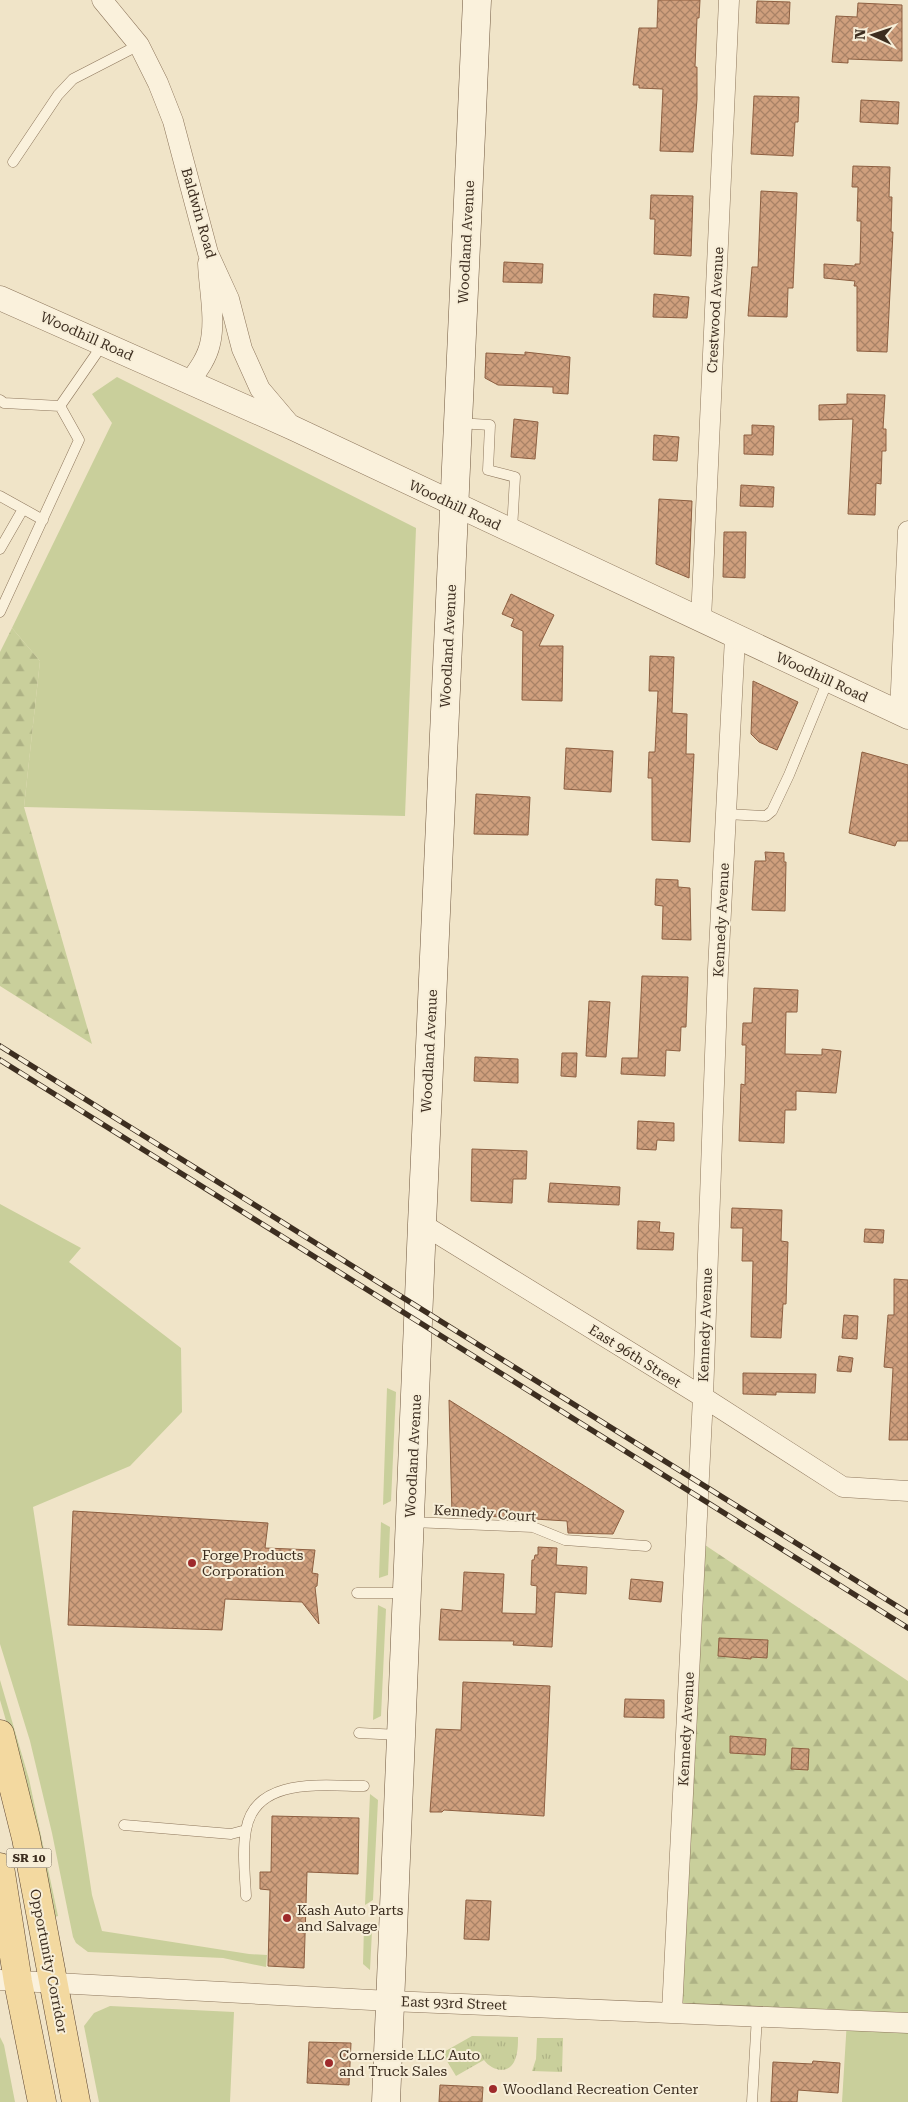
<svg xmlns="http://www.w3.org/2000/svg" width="908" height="2102" font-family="'Roboto Serif',serif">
  <defs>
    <pattern id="forest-firs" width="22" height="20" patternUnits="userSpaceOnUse" patternTransform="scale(1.25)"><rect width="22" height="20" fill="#c9cf9b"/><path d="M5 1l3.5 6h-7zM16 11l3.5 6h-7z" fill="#aeb285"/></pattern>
    <pattern id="park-tufts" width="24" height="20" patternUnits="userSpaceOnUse" patternTransform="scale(1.25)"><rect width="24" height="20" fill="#c9cf9b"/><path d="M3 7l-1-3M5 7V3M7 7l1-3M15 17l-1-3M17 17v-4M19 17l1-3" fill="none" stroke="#aeb285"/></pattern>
    <pattern id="building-cross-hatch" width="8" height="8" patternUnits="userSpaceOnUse" patternTransform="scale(1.25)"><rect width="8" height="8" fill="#cf9f7d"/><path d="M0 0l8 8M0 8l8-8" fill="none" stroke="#a98266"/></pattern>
  </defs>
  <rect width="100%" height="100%" fill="#f0e4c8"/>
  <path fill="#c9cf9b" d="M 117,377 L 416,528 L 405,816 L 24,807 L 40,661 L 12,628 L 112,423 L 92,394 Z
    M 0,1204 L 81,1248 L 69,1262 L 181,1348 L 182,1412 L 130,1466 L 33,1507 L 92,1895 L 102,1931 L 249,1954 L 267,1955 L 266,1967 L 223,1958 L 88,1952 L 76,1943 L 73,1937 L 52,1833 L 30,1741 L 0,1644 Z
    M 387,1388 L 396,1392 L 391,1501 L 383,1505 Z
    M 381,1522 L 390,1527 L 388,1575 L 379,1578 Z
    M 378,1605 L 386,1609 L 381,1716 L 373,1720 Z
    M 0,1680 L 29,1779 L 58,1916 L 51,1918 L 21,1772 L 0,1700 Z
    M 370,1794 L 378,1800 L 373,1900 L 365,1905 Z
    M 364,1926 L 372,1931 L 370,1970 L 363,1964 Z
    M 110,2006 L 234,2012 L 230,2102 L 99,2102 L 84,2026 L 94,2013 Z
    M 847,2020 L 908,2023 L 908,2102 L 842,2102 Z
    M 0,2037 L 4,2045 L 15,2102 L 0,2102 Z"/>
  <path fill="url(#forest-firs)" d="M 12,628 L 40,661 L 24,807 L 92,1044 L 0,986 L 0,652 Z
    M 696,1539 L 908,1681 L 908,2023 L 672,2012 Z"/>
  <path fill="url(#park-tufts)" d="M 472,2036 L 518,2037 C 518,2045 518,2054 514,2062 C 507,2075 491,2070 484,2060 L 456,2076 L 442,2053 Z
    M 537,2038 L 563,2038 L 562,2072 L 532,2071 L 536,2059 Z"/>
  <path fill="url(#building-cross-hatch)" stroke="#8d5f41" d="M 658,0 L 700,0 L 699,18 L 697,18 L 695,67 L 697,67 L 697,99 L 693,152 L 660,151 L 663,89 L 639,88 L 639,85 L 633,85 L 639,28 L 657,28 Z
    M 757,1 L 790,2 L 789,24 L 756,23 Z
    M 858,3 L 902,5 L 902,61 L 848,59 L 848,63 L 832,62 L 836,16 L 857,17 Z
    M 754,96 L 799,97 L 798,122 L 795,122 L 793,156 L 751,154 Z
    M 861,100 L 899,102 L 898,124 L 860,122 Z
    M 853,166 L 890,167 L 889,197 L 892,197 L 891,232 L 893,232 L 887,352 L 857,351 L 857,286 L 854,286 L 855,281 L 824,278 L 824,264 L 855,266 L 855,264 L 860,264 L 861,221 L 857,221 L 858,187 L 852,187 Z
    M 761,191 L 797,193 L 793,288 L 788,288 L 787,317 L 748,316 L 752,267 L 758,267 Z
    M 651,195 L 693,196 L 691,256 L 654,254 L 655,219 L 650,219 Z
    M 504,262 L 543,264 L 542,283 L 503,282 Z
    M 654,294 L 689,297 L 687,318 L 653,317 Z
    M 525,352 L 570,357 L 568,394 L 553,393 L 553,387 L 498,385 L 485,378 L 486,353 L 525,355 Z
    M 847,394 L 885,395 L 883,429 L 886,429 L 886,451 L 882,451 L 881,484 L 876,483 L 875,515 L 848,514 L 853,419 L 819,420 L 819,405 L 847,404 Z
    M 514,419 L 538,422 L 535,459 L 511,457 Z
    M 752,425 L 774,426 L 773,455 L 744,454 L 744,435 L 752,435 Z
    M 654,435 L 679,437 L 677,461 L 653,460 Z
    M 741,485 L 774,487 L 773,507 L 740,506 Z
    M 659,499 L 692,501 L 689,578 L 656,564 Z
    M 724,532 L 746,532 L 745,578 L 723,577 Z
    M 511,594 L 554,615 L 539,646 L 563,646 L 562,701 L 522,700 L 523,631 L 511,626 L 514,619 L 502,614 Z
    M 650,656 L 674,657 L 672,713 L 687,714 L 686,754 L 694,754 L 690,842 L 652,840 L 652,778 L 648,778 L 649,752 L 655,752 L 658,691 L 649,691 Z
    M 753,681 L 798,702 L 777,750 L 759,742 L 751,734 Z
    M 566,748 L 613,751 L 611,792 L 564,789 Z
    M 862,752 L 908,765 L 908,841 L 897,841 L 895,846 L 849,833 Z
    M 476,794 L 530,797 L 528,835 L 474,834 Z
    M 765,852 L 784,853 L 784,862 L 786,862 L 785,911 L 752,910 L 755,861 L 766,861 Z
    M 656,879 L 678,880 L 678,887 L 690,888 L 691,940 L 662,939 L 663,906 L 655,905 Z
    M 642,976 L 688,977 L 686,1027 L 681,1027 L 680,1051 L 666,1050 L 665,1076 L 621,1074 L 622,1058 L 638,1058 Z
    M 754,988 L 798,990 L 797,1012 L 786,1012 L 785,1054 L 822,1055 L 822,1049 L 841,1051 L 836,1093 L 796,1091 L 796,1110 L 785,1110 L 784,1143 L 739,1141 L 741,1084 L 745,1085 L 746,1045 L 742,1045 L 743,1023 L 752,1023 Z
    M 589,1001 L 610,1002 L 606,1057 L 586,1056 Z
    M 562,1053 L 577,1053 L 576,1077 L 561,1076 Z
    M 475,1057 L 518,1059 L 518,1083 L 474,1081 Z
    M 638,1121 L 674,1123 L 674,1141 L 657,1140 L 656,1150 L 637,1149 Z
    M 472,1149 L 527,1151 L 526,1179 L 513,1179 L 512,1203 L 471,1201 Z
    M 550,1183 L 620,1187 L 619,1205 L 548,1202 Z
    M 732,1208 L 782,1210 L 781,1241 L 788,1242 L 786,1304 L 783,1304 L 781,1338 L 751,1337 L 753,1261 L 742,1261 L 743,1228 L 731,1228 Z
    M 638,1221 L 660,1222 L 659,1232 L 674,1233 L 673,1250 L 637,1249 Z
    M 865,1229 L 884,1230 L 883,1243 L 864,1242 Z
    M 894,1279 L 908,1280 L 908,1440 L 889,1440 L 893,1368 L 884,1367 L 888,1315 L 894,1315 Z
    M 844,1315 L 858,1316 L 857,1339 L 842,1338 Z
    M 839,1356 L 853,1358 L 851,1372 L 837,1371 Z
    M 743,1373 L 816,1374 L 815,1393 L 776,1392 L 776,1395 L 743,1394 Z
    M 449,1400 L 624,1511 L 613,1534 L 568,1533 L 567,1521 L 452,1514 Z
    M 73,1511 L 268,1523 L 265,1548 L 315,1550 L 312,1573 L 318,1574 L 317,1586 L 315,1587 L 319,1624 L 302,1602 L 225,1599 L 222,1630 L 68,1625 Z
    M 538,1547 L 557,1548 L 556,1565 L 587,1567 L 586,1594 L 555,1592 L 552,1647 L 513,1645 L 514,1641 L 439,1640 L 441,1609 L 462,1611 L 464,1572 L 504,1574 L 502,1613 L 536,1614 L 537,1586 L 531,1585 L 532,1560 L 534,1560 L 535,1555 L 538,1555 Z
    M 631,1579 L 663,1582 L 661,1602 L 629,1599 Z
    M 719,1638 L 768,1640 L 767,1658 L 751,1657 L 751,1659 L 718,1656 Z
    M 463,1682 L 550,1686 L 544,1816 L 444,1810 L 442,1812 L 430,1812 L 436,1729 L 461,1730 Z
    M 625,1699 L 664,1700 L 664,1718 L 624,1717 Z
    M 730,1736 L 766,1739 L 765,1755 L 730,1753 Z
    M 792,1748 L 809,1749 L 808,1770 L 791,1769 Z
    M 272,1816 L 359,1818 L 358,1874 L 307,1872 L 304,1968 L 268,1966 L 270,1890 L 260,1889 L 260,1872 L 271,1872 Z
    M 466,1900 L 491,1901 L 489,1940 L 464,1939 Z
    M 309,2042 L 351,2043 L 349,2085 L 307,2083 Z
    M 813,2061 L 840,2063 L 838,2093 L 798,2090 L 797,2102 L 771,2102 L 773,2062 L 812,2064 Z
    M 440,2085 L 483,2087 L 482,2102 L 439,2102 Z"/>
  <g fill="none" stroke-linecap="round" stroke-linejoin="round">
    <g stroke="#8d765c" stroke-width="11">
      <path id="service" d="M 13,162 L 58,95 L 73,79 L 139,45
        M 0,400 L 4,403 L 60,406
        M 60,406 L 103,344
        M 458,423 L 490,425 L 488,470 L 515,477 L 512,530
        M 0,496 L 43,520
        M 0,549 L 23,509
        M 0,612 L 79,440 L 60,406
        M 726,814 L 766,816 L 772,811 L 789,775 L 828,680
        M 411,1522 L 533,1527 L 565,1540 L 646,1546
        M 357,1593 L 406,1593
        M 359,1733 L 400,1735
        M 124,1825 L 231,1834 L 246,1830
        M 246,1896 C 245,1875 242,1851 246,1830 C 255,1776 324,1786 364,1786
        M 752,2102 L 757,2016"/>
    </g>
    <g stroke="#8d765c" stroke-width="21">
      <path id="minor" d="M 102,0 L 139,45 L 158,83 L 173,121 L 208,253 L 229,299 L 242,349 L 260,389 L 293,428
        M 190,381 C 198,370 207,358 210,344 C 216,319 209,289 208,263
        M 701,620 L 729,0
        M 900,713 L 908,531
        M 422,1224 L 703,1397 L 843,1487 L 908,1491
        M 0,1980 L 390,2001 L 908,2023
        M 672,2012 L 703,1397 L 718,970 L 735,637"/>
    </g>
    <g stroke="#8d765c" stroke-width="25">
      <path id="tertiary" d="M 0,298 L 293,428 L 908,717"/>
    </g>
    <g stroke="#6f573f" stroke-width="29">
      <path id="secondary" d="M 386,2102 L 422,1224 L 477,0"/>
    </g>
    <g stroke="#5b4430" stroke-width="29">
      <path id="primary" d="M 0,1734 L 26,1838 L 76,2102
        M 0,1867 L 18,1982 L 42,2102"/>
    </g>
    <use href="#service" stroke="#faf1dc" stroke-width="10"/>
    <use href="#minor" stroke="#faf1dc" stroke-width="20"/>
    <use href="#tertiary" stroke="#faf1dc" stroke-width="24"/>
    <use href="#secondary" stroke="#faf1dc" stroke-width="28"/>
    <use href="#primary" stroke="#f3d9a0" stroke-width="28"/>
    <g stroke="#3d2e20" stroke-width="5.5">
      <path id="rail" d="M 0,1046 L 908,1613
        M 0,1060 L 908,1628"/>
    </g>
    <use href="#rail" stroke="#f7eed8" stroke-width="4" stroke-dasharray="11" stroke-linecap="butt"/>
  </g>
  <g fill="#9e2a2b" stroke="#f7eed8" stroke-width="2">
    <circle cx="192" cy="1563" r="5"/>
    <circle cx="287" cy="1918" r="5"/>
    <circle cx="329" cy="2063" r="5"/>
    <circle cx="493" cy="2089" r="5"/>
  </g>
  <g text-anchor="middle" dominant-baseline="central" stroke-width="4" stroke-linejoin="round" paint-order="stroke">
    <rect fill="#f7eed8" stroke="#756857" stroke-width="1" x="6.5" y="1848.5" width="45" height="19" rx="4"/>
    <g font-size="12" font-weight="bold" fill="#3d2e20">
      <text x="29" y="1858">SR 10</text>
    </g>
    <g font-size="14" fill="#3d2e20" stroke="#f7eed8">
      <text transform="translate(199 213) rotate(74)">Baldwin Road</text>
      <text transform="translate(466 242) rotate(-87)">Woodland Avenue</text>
      <text transform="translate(715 310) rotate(-87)">Crestwood Avenue</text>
      <text transform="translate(87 336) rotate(24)">Woodhill Road</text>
      <text transform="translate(455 505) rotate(25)">Woodhill Road</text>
      <text transform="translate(448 646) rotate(-87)">Woodland Avenue</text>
      <text transform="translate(822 677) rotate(25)">Woodhill Road</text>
      <text transform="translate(721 920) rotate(-87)">Kennedy Avenue</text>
      <text transform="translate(429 1051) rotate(-87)">Woodland Avenue</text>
      <text transform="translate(705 1325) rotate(-88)">Kennedy Avenue</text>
      <text transform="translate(635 1356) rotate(32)">East 96th Street</text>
      <text transform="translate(413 1456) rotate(-87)">Woodland Avenue</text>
      <text transform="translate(485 1513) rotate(4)">Kennedy Court</text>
      <text transform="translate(686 1729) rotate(-87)">Kennedy Avenue</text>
      <text transform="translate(49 1961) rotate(79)">Opportunity Corridor</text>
      <text transform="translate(454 2003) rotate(2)">East 93rd Street</text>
    </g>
    <g font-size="14" fill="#3d2e20" stroke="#f7eed8" text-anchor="start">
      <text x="202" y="1555">Forge Products<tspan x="202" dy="16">Corporation</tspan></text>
      <text x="297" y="1910">Kash Auto Parts<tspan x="297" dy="16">and Salvage</tspan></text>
      <text x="339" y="2055">Cornerside LLC Auto<tspan x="339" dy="16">and Truck Sales</tspan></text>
      <text x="503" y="2089">Woodland Recreation Center</text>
    </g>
  </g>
  <g transform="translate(873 35) rotate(273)" stroke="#f7eed8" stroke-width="4" paint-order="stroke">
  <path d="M0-4L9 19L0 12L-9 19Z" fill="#3d2e20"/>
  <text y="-8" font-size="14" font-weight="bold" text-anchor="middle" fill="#3d2e20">N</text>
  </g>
</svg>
